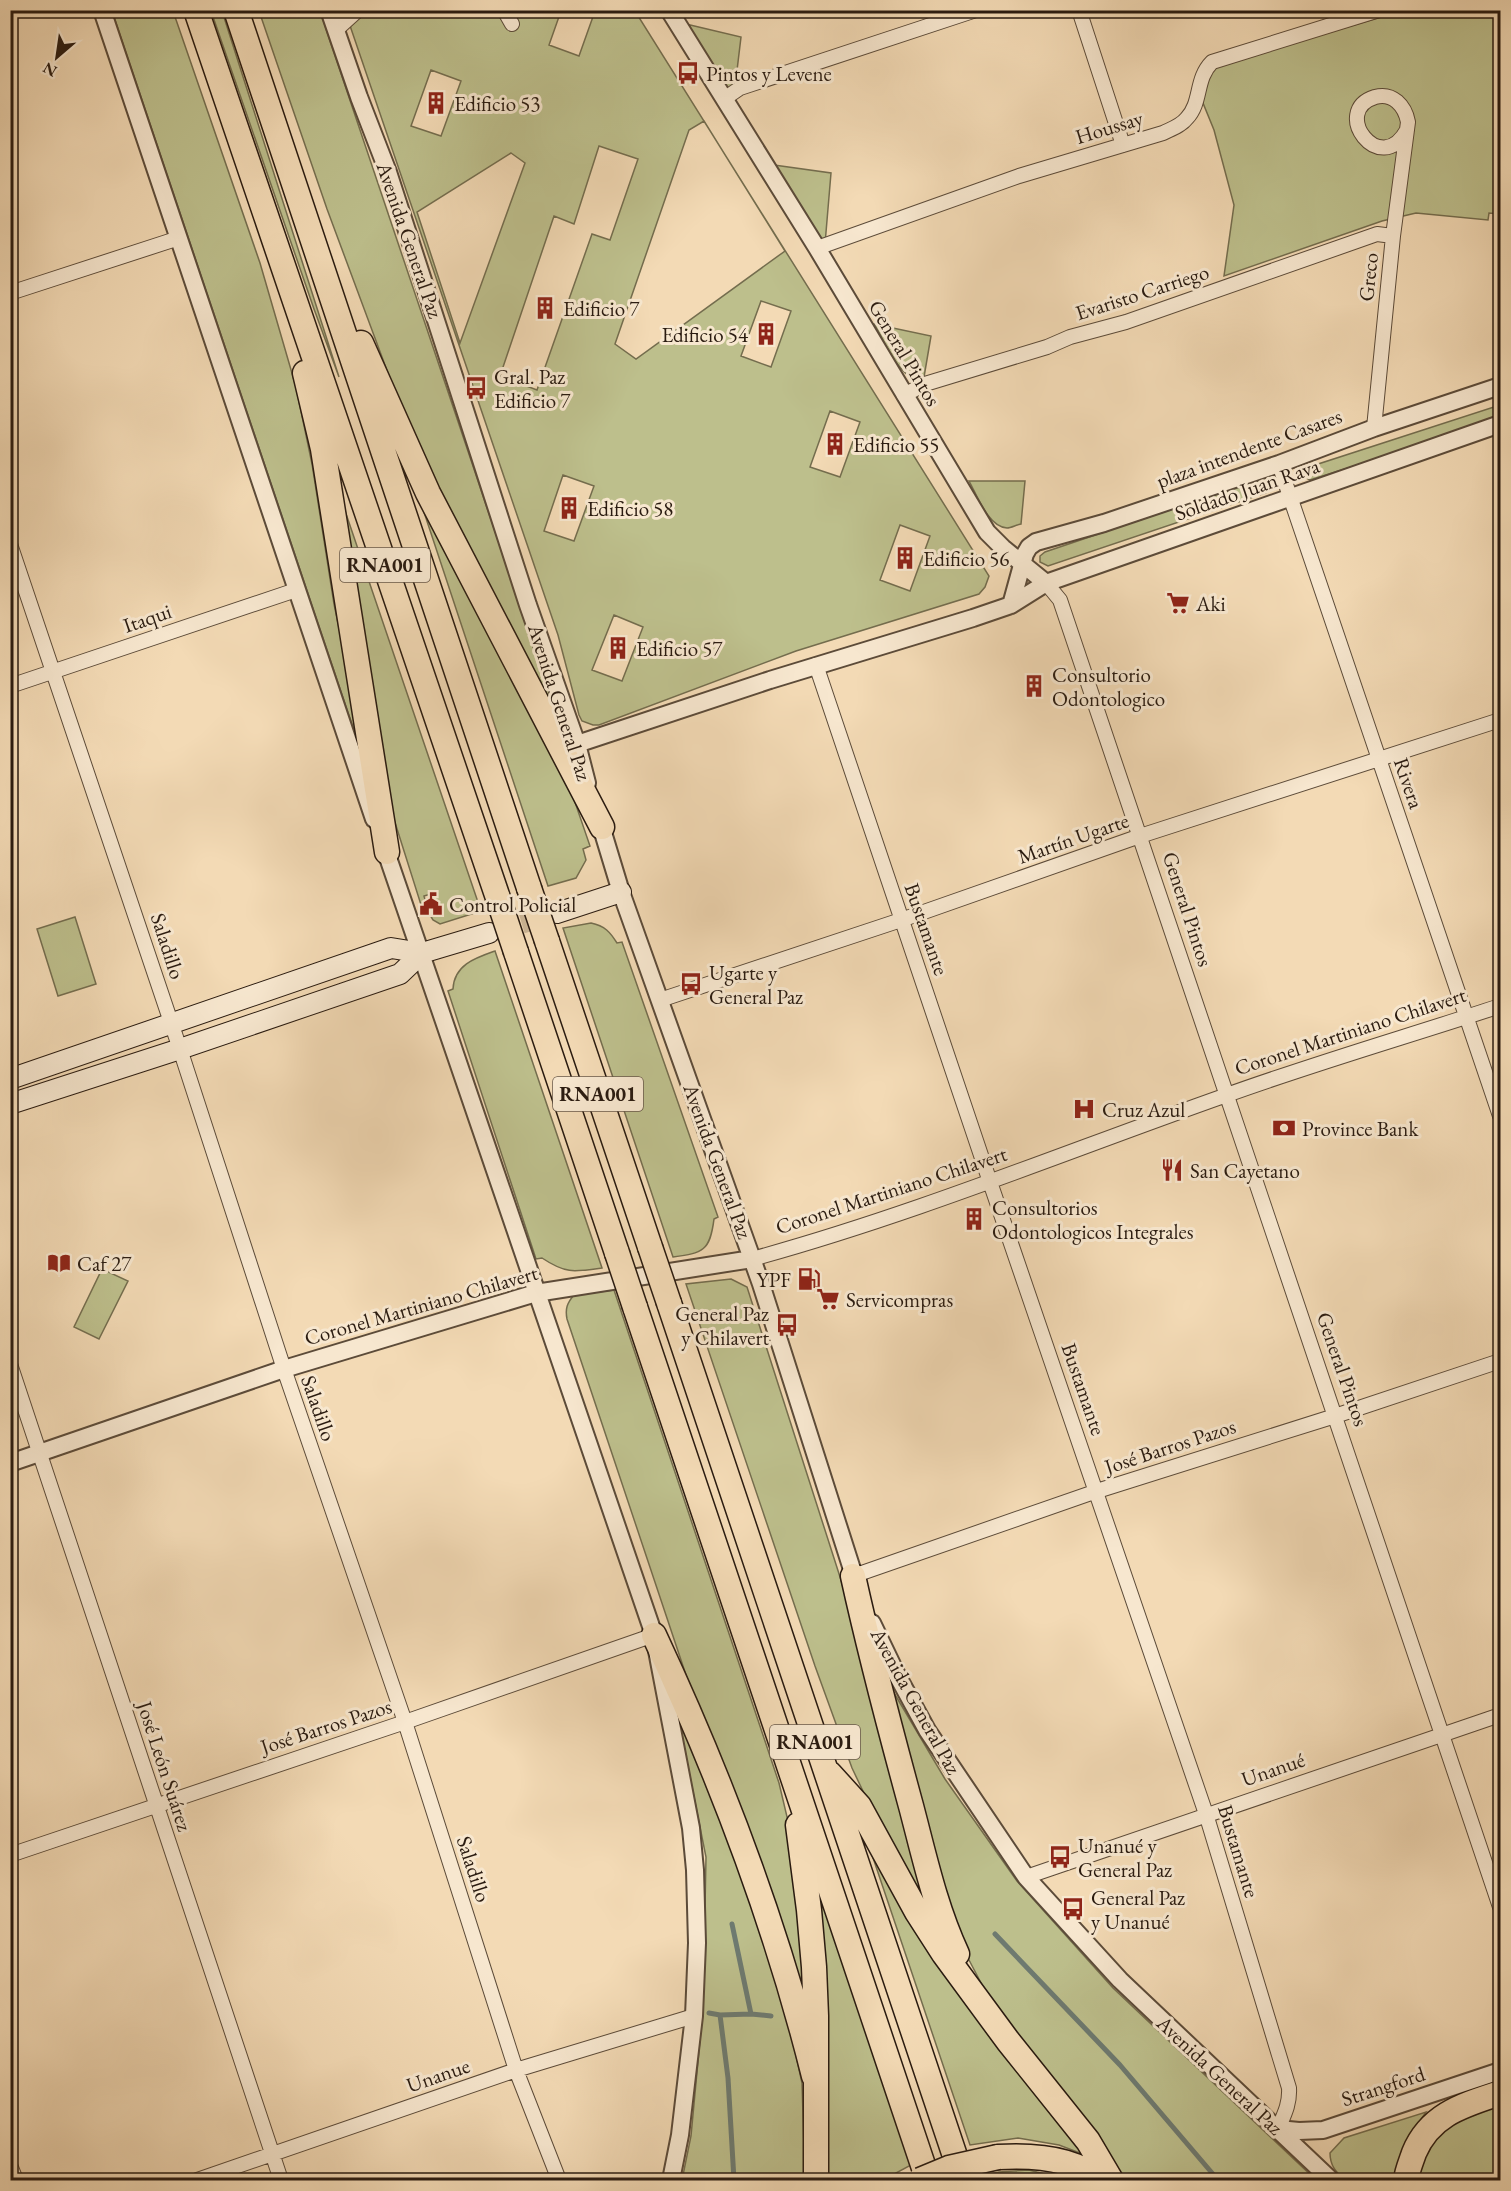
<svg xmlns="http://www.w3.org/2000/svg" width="1511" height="2191" font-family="'EB Garamond',serif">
  <rect width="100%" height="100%" fill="#f3dab5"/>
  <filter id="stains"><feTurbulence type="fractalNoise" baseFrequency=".00333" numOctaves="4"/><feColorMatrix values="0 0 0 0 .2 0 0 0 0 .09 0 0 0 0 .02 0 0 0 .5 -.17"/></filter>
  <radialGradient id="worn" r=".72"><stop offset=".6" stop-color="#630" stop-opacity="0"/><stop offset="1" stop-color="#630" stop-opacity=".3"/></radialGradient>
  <path fill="#bdbf8c" stroke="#746d4e" stroke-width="1.5" fill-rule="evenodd" d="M 112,11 L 173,11 L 260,263 L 296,387 L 312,464 L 334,604 L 367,762 L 365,763 Z
    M 211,11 L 222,11 L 339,377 L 314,309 Z
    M 259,11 L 320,11 L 556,713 L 550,715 L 408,427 L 327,209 Z
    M 345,11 L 561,11 L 549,45 L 579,56 L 595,11 L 635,11 L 989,576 L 985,587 L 979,594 L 796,651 L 599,725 L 593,725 L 582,721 L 579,715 L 558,635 ZM 431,70 L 461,81 L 441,136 L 411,126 ZM 704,121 L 785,251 L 636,359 L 615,344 L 689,130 ZM 599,146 L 638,159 L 610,240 L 592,234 L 537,390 L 500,376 L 554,216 L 574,224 ZM 511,153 L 525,163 L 460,343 L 417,212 ZM 761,301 L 791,311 L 771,367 L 741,356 ZM 830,411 L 860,422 L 840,477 L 810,467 ZM 563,475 L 594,486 L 574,541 L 544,531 ZM 900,525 L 930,536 L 910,591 L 880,580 ZM 614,615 L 643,627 L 622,681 L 592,670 Z
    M 1401,11 L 1500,11 L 1500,214 L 1489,213 L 1488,220 L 1416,213 L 1382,221 L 1224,276 L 1234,205 L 1214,130 L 1203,103 L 1203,89 L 1209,73 L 1219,65 Z
    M 686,24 L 741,37 L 735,87 L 730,89 L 727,87 Z
    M 774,165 L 831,173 L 825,244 L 821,242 Z
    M 874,324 L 931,336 L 923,383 C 897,376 887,345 874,324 Z
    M 1500,405 L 1500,420 L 1310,480 L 1306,478 L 1304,474 L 1309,467 Z
    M 411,473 L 565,773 L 590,846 L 583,849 L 586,860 L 576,878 L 548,886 Z
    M 1267,477 L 1274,483 L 1268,492 L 1048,566 L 1040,562 L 1040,556 L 1045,552 Z
    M 969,481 L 1025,481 L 1021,524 C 1016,525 1011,528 1007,528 C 988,527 977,495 969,481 Z
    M 341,499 L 481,911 L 440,924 L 433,920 L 430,915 L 439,913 L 431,894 L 424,896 L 427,907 L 422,908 L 386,794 Z
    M 75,917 L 96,984 L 58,996 L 37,929 Z
    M 591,923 C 605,926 610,932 617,943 L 622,942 L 718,1217 L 714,1219 C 710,1251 703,1253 673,1257 L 563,928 Z
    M 495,951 L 602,1268 C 574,1272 566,1274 542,1258 L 536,1259 L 448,991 L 453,989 C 454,965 475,958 495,951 Z
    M 102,1269 L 128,1281 L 99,1339 L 74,1327 Z
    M 731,1279 L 747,1287 L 841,1580 L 921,1872 L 939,1929 L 880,1827 L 852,1768 L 815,1666 L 686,1284 Z
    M 614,1290 L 779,1783 L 788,1821 L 806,2002 L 733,1793 L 686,1675 L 567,1319 C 565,1309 567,1303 574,1295 Z
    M 887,1681 L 945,1779 L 1017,1881 L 1113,1988 L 1316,2180 L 1122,2180 L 990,2000 L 969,1960 L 950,1918 Z
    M 676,1707 L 741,1867 L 786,2010 L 802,2083 L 805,2180 L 682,2180 L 691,2136 L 703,2008 L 706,1857 Z
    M 866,1837 L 1085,2155 L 1059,2145 L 1018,2138 L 970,2145 Z
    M 810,1858 L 913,2164 L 883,2180 L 827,2180 Z
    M 1500,2103 L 1500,2180 L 1415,2180 L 1416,2173 L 1441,2129 Z
    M 1426,2112 C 1411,2134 1397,2154 1395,2180 L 1345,2180 C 1336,2172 1330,2166 1330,2153 L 1344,2138 Z
    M 1029,2170 L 1068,2180 L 981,2180 L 979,2176 L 999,2172 Z"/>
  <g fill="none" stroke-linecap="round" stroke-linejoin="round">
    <path stroke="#6e7a70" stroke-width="5" d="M 732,1924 L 751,2014 L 720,2015 L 728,2078 L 734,2180
      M 995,1934 L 1120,2065 L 1218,2180
      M 709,2013 L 720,2015
      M 751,2014 L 771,2016"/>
    <path stroke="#cbb494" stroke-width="20" stroke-dasharray="20 10" stroke-linecap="butt" d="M 493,932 L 551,915"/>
    <g stroke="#5c4b39" stroke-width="16">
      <path id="minor" d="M 504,10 L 512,24
        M 1079,10 L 1123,145
        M 336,30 L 358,10
        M 724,99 L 740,88 L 976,10
        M 817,248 L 1019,176 L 1163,133 C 1171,129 1181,126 1187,118 C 1202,102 1195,79 1212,62 L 1379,10
        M 10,293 L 179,238
        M 904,395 L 925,384 L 1047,347 L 1070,337 L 1126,322 L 1377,234 L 1393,236
        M 1374,428 L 1393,236 L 1408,122 C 1405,106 1393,92 1375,97 C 1330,111 1380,179 1407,130
        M 1279,464 L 1500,1116
        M 10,544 L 180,1049 L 284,1369 L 405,1722 L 516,2070 L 559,2180
        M 1046,583 L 1060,600 L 1500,1907
        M 816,665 L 990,1182 L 1206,1814 L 1289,2088 C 1290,2104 1284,2115 1278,2129
        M 10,686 L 296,590
        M 660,1000 L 901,920 L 1140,836 L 1500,720
        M 752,1259 C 913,1215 1068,1151 1224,1096 C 1315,1063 1409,1036 1500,1006
        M 10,1364 L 281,2180
        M 853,1576 L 1097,1491 L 1335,1416 L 1500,1361
        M 10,1855 L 405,1722 L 654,1635
        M 1026,1877 L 1500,1715
        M 10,2165 L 16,2180
        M 197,2180 L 516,2070 L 694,2016"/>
    </g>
    <g stroke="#5c4b39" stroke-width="20">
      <path id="tertiary" d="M 102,10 L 374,819
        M 329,10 L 359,97 L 388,172 L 528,605 L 577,744 L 587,783
        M 669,10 L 817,248 L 987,532 L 1003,548 L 1046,583
        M 1011,605 L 1046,583 L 1500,424
        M 577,744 L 770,680 L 973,618 L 1011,605 L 1025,554 L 1029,547 L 1036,542 L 1104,523 L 1279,464 L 1374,428 L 1500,386
        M 598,816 L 621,892 L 761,1284 L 857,1585
        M 383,843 L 654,1635 L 691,1828 L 695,1870 L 697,1943 L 694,2016 L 680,2135 L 671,2180
        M 10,1463 L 284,1369 L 536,1293 L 752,1259
        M 872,1623 L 897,1675 L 927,1730 L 1026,1877 L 1120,1980 L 1331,2180
        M 1278,2129 L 1299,2131 L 1323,2130 L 1500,2071"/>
    </g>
    <g stroke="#2a1b10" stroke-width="22">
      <path id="secondary" d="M 557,913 L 621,892
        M 10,1079 L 391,948 L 422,953 L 489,933
        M 10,1104 L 180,1049 L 400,974 L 422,953"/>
    </g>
    <g stroke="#2a1b10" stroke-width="27">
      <path id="motorway" d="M 196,10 L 498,898
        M 236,10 L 529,888
        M 361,343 L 428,493 L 602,827
        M 305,373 L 323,449 L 387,852
        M 547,941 L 650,1247
        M 516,952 L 617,1253
        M 669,1303 L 963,2180
        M 635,1307 L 928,2180
        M 853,1576 C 870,1653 890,1729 911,1806 C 924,1855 935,1907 957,1954
        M 654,1635 C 720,1776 776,1924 814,2076
        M 830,1774 L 859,1806 L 917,1912 L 944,1954 L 1008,2041 L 1088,2141 L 1111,2180
        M 798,1825 L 809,1910 L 814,1967 L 816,2016 L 816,2180
        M 998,2157 C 1031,2155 1073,2157 1099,2180
        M 1406,2180 C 1407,2171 1411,2162 1414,2153 C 1430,2114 1464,2105 1500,2093"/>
    </g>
    <use href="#minor" stroke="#f7e7cf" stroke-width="14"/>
    <use href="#tertiary" stroke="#f7e7cf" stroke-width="16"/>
    <use href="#secondary" stroke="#f7e7cf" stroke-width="20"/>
    <use href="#motorway" stroke="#f3dab5" stroke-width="24"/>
    <g stroke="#2a1b10" stroke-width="27" stroke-linecap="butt">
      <path id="motorway-bridge" d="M 529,888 L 547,941
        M 498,898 L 516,952
        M 650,1247 L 669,1303
        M 617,1253 L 635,1307
        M 920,2180 L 949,2168 L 998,2157"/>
    </g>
    <use href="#motorway-bridge" stroke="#f3dab5" stroke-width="24"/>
  </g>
  <defs>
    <g id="bus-bare" transform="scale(1.8)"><path d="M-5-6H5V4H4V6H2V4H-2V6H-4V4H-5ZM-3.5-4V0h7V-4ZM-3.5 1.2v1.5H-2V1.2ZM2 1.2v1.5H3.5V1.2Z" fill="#8f2418" stroke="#f7e7cf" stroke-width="2.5" paint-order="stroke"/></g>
    <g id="building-bare" transform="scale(1.8)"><path d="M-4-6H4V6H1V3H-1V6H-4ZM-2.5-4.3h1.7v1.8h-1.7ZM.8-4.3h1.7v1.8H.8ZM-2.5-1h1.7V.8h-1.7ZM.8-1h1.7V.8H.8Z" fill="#8f2418" stroke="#f7e7cf" stroke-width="2.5" paint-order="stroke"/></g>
    <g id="supermarket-bare" transform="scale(1.8)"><path d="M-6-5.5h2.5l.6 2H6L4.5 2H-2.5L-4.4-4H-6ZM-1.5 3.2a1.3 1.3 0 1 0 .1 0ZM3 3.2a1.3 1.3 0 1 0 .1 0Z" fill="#8f2418" stroke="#f7e7cf" stroke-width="2.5" paint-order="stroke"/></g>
    <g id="civic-bare" transform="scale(1.8)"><path d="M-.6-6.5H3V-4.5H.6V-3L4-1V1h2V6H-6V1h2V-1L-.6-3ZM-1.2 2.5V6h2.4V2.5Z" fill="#8f2418" stroke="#f7e7cf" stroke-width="2.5" paint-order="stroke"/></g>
    <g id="hospital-bare" transform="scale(1.8)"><path d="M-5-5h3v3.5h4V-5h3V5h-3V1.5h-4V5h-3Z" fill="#8f2418" stroke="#f7e7cf" stroke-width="2.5" paint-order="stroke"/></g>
    <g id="bank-bare" transform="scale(1.8)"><path d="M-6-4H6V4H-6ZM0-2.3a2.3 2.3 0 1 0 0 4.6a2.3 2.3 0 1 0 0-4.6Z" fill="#8f2418" stroke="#f7e7cf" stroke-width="2.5" paint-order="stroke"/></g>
    <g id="restaurant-bare" transform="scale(1.8)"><path d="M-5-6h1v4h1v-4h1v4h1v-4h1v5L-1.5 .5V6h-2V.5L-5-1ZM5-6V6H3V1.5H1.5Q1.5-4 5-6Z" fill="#8f2418" stroke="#f7e7cf" stroke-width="2.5" paint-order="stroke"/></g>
    <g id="library-bare" transform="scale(1.8)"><path d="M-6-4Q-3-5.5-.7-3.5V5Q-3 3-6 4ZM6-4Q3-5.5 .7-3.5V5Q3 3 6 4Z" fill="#8f2418" stroke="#f7e7cf" stroke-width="2.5" paint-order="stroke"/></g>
    <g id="fuel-bare" transform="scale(1.8)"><path d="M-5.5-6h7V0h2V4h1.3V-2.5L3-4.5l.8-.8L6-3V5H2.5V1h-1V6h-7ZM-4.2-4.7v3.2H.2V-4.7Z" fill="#8f2418" stroke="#f7e7cf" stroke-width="2.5" paint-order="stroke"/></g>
  </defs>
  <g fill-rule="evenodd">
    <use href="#bus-bare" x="688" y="73"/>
    <use href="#building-bare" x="436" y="103"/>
    <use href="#building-bare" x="545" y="308"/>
    <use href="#building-bare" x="766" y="334"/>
    <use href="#bus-bare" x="476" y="388"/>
    <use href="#building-bare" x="835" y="444"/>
    <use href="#building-bare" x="569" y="508"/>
    <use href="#building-bare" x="905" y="558"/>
    <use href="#supermarket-bare" x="1178" y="603"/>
    <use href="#building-bare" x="618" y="648"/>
    <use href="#building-bare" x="1034" y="686"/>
    <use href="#civic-bare" x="431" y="904"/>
    <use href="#bus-bare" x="691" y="984"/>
    <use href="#hospital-bare" x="1084" y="1109"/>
    <use href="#bank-bare" x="1284" y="1128"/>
    <use href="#restaurant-bare" x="1172" y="1170"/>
    <use href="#building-bare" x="974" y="1219"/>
    <use href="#library-bare" x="59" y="1263"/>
    <use href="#fuel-bare" x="809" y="1279"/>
    <use href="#supermarket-bare" x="828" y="1299"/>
    <use href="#bus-bare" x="787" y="1325"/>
    <use href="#bus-bare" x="1060" y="1857"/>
    <use href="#bus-bare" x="1073" y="1909"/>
  </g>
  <g text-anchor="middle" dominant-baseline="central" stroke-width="6" stroke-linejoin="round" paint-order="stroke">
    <g fill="#f7e7cf" stroke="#685849" stroke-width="1.5">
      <rect x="340" y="548" width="90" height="34" rx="4.5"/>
      <rect x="553" y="1077" width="90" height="34" rx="4.5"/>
      <rect x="770" y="1725" width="90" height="34" rx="4.5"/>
    </g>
    <g font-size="20" font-weight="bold" fill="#2a1b10">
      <text x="385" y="565">RNA001</text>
      <text x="598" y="1094">RNA001</text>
      <text x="815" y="1742">RNA001</text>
    </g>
    <g font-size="21" fill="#2a1b10" stroke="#f7e7cf" text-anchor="start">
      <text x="706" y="73">Pintos y Levene</text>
      <text x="454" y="103">Edificio 53</text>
      <text x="563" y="308">Edificio 7</text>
      <text x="748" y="334" text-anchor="end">Edificio 54</text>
      <text x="494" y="376">Gral. Paz<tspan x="494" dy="24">Edificio 7</tspan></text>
      <text x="853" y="444">Edificio 55</text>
      <text x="587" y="508">Edificio 58</text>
      <text x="923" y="558">Edificio 56</text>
      <text x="1196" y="603">Aki</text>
      <text x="636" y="648">Edificio 57</text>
      <text x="1052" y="674">Consultorio<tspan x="1052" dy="24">Odontologico</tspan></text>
      <text x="449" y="904">Control Policial</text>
      <text x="709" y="972">Ugarte y<tspan x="709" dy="24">General Paz</tspan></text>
      <text x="1102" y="1109">Cruz Azul</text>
      <text x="1302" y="1128">Province Bank</text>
      <text x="1190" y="1170">San Cayetano</text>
      <text x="992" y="1207">Consultorios<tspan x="992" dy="24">Odontologicos Integrales</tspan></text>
      <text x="77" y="1263">Caf 27</text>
      <text x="791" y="1279" text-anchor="end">YPF</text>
      <text x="846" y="1299">Servicompras</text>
      <text x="769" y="1313" text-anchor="end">General Paz<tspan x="769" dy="24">y Chilavert</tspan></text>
      <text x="1078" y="1845">Unanué y<tspan x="1078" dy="24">General Paz</tspan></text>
      <text x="1091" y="1897">General Paz<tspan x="1091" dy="24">y Unanué</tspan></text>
    </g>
    <g font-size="21" fill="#2a1b10" stroke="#f7e7cf">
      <text transform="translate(1109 127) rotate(-17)">Houssay</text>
      <text transform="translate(410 240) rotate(71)">Avenida General Paz</text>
      <text transform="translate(1368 277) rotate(-84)">Greco</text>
      <text transform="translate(1142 292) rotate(-18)">Evaristo Carriego</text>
      <text transform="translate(905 353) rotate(59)">General Pintos</text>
      <text transform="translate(1249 448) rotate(-20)">plaza intendente Casares</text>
      <text transform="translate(1247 489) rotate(-19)">Soldado Juan Rava</text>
      <text transform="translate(147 618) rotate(-19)">Itaqui</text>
      <text transform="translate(560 702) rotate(72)">Avenida General Paz</text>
      <text transform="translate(1409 783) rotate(71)">Rivera</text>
      <text transform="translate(1073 838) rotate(-19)">Martín Ugarte</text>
      <text transform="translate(1188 909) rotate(72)">General Pintos</text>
      <text transform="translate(927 929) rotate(71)">Bustamante</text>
      <text transform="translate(168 946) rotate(72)">Saladillo</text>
      <text transform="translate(1350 1031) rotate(-18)">Coronel Martiniano Chilavert</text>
      <text transform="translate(718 1161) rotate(70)">Avenida General Paz</text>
      <text transform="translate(891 1190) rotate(-18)">Coronel Martiniano Chilavert</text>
      <text transform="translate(421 1305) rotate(-16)">Coronel Martiniano Chilavert</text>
      <text transform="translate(1343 1369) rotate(71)">General Pintos</text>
      <text transform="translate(1084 1389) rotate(71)">Bustamante</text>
      <text transform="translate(319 1408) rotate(71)">Saladillo</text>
      <text transform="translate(1170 1446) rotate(-18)">José Barros Pazos</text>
      <text transform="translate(916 1701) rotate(61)">Avenida General Paz</text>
      <text transform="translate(326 1726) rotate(-18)">José Barros Pazos</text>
      <text transform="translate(165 1766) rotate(72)">José León Suárez</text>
      <text transform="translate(1273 1769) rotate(-19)">Unanué</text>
      <text transform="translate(1239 1851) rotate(73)">Bustamante</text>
      <text transform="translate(474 1869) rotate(72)">Saladillo</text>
      <text transform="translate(438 2075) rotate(-19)">Unanue</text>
      <text transform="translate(1220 2075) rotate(43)">Avenida General Paz</text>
      <text transform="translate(1383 2086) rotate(-18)">Strangford</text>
    </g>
  </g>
  <rect width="1511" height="2191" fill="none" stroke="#f3dab5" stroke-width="36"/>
  <rect x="12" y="12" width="1487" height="2167" fill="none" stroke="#2a1b10" stroke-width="3"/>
  <rect x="18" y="18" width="1475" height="2155" fill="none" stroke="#2a1b10" stroke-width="1.5"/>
  <g transform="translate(57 57) rotate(209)" stroke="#f7e7cf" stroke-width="4.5" paint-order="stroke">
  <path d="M0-4.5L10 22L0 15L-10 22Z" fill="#2a1b10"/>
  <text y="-9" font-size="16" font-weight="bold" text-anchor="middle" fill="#2a1b10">N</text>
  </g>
  <rect width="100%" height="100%" filter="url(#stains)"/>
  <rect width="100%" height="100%" fill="url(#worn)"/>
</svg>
